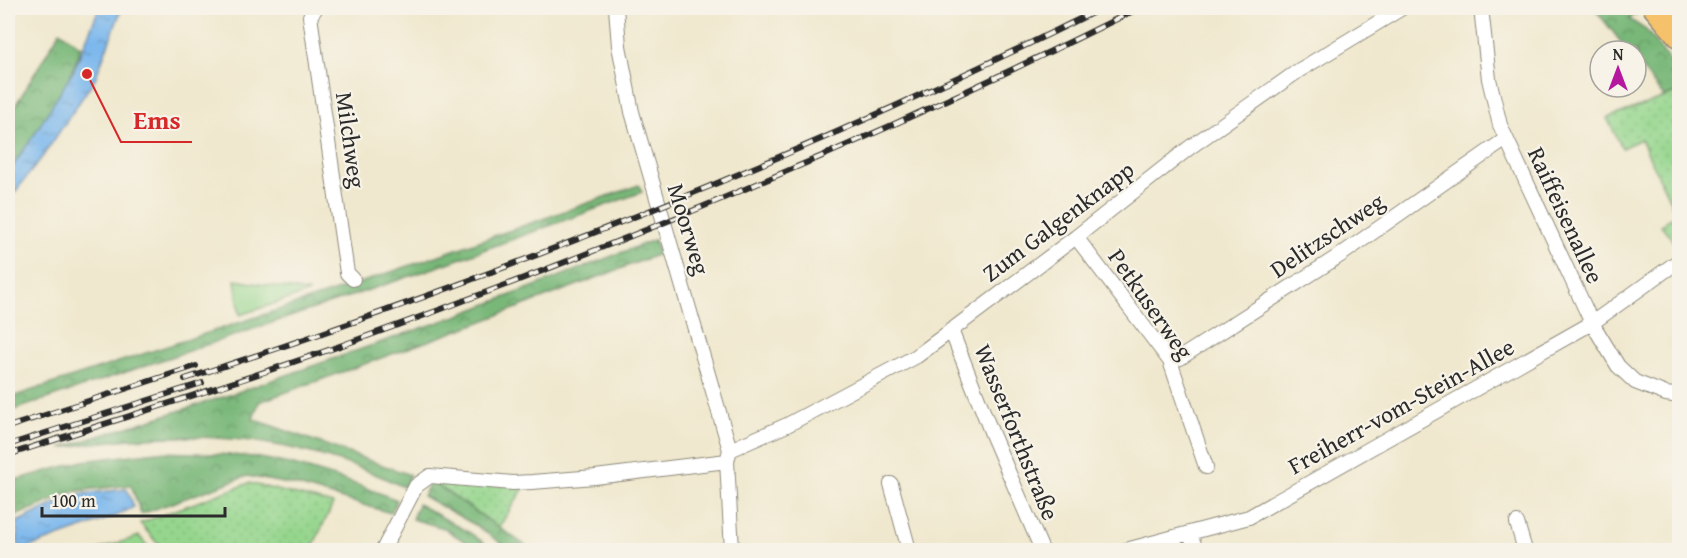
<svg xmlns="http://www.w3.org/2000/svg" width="1687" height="558" font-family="'Gentium Book Plus',serif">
  <defs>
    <pattern id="grass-dots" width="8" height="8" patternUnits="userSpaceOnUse" patternTransform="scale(1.5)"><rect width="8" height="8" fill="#95d68d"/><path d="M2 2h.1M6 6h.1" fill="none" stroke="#81b87a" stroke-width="1.8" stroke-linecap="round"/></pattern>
    <pattern id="forest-crowns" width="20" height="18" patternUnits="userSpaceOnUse" patternTransform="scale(1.5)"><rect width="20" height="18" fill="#78b778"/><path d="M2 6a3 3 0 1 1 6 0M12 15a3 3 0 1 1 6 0" fill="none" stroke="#639563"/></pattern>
    <pattern id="water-ripples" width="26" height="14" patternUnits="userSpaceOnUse" patternTransform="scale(1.5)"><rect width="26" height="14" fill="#7ab7ed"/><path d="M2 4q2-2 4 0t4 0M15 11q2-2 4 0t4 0" fill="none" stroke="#6495c0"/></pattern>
  </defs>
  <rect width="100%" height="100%" fill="#f7f3e8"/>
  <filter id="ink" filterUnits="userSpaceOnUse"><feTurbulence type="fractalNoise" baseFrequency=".0167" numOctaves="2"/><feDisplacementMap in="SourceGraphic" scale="12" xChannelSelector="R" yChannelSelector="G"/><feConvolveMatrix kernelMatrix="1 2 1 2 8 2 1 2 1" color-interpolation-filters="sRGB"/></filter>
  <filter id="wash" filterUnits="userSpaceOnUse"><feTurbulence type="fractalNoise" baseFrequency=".008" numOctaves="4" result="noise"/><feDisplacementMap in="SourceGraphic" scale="24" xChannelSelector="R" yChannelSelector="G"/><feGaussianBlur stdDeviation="1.35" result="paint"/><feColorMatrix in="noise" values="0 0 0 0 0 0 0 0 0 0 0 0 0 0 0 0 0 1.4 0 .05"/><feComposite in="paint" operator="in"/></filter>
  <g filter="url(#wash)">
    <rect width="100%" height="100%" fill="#f0e8ce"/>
    <path fill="url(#grass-dots)" stroke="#60805c" stroke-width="1.5" d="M 1679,92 L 1680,248 L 1679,248 L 1661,225 L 1676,214 L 1641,139 L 1622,148 L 1607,118 Z
      M 431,481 L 525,486 L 499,527 Z
      M 249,483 L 333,504 L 311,550 L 163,550 L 140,523 Z"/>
    <path fill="url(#forest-crowns)" stroke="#527152" stroke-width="1.5" d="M 1594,8 L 1638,8 L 1640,11 L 1629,19 L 1646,30 L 1679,73 L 1679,92 L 1664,97 L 1636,61 L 1636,51 L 1628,51 Z
      M 60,31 L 81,47 C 67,93 35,134 8,173 L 8,118 Z
      M 639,185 L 642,192 L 437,267 L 8,412 L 8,398 L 354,285 Z
      M 654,240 L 659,254 L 467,327 L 259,402 L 253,419 L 410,475 L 404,487 C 291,433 183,427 61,448 L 229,395 L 459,315 Z
      M 157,452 C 191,453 226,453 260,458 C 307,466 353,482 397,500 L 391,513 L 298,486 L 247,476 L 141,514 L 131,485 L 76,491 L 8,519 L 8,482 L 83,461 Z
      M 431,481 L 532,550 L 511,550 L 475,525 L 423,496 Z
      M 418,504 L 470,533 L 494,550 L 478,550 L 444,528 L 412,519 Z"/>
    <path fill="#95d68d" stroke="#60805c" stroke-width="1.5" d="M 235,280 L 309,292 L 240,315 Z
      M 139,536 L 151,550 L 98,550 Z"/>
    <path fill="url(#water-ripples)" stroke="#52718c" stroke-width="1.5" d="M 99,8 L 122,8 L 95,79 L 43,156 L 8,201 L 8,173 L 34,135 L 74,70 Z
      M 127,489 L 134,507 L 116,516 L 24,549 L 18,544 L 17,522 L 65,499 L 82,494 Z"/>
  </g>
  <g filter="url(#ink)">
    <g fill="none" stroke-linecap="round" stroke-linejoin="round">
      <g stroke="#8e8a7c" stroke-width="16">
        <path id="street" d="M 316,8 L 310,16 L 347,273 L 353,279
          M 616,8 L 619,46 L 632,112 L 730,450 L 727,461 L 732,550
          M 1481,8 L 1489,79 L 1500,125 L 1592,323 L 1618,366 L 1635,382 L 1666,394 L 1680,396
          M 1076,237 L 1170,361 L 1206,467
          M 951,330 L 992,434 L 1042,550
          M 1170,361 L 1180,358 L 1342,254 L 1506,139
          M 730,450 L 787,425 L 917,356 L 1076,237 L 1189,148 L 1298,71 L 1402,8
          M 891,484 L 909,550
          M 1517,523 L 1525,550
          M 1190,534 L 1196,550
          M 383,550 L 416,486 L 430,476 L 513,483 L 532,482 L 595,477 L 727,461
          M 1126,550 L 1249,517 L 1592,323 L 1680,260"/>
      </g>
      <g stroke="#8e8a7c" stroke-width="27">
        <path id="highway" d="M 1656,8 L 1680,36"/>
      </g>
      <use href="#street" stroke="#fff" stroke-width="14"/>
      <use href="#highway" stroke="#f5c16b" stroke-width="24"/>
      <g stroke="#2b2b2b" stroke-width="6">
        <path id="rail" d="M 185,379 C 499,277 807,155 1102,8
          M 8,427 L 196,366
          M 8,445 L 202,383
          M 8,455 C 122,418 237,383 351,342 C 620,246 883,136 1139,8"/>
      </g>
      <use href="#rail" stroke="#f7f3e8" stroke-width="4" stroke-dasharray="11" stroke-linecap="butt"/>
    </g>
  </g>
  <g text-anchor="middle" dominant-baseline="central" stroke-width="4.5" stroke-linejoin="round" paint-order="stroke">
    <g font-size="24" fill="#2b2b2b" stroke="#f7f3e8">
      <text transform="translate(351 140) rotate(82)">Milchweg</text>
      <text transform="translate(1566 215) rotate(65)">Raiffeisenallee</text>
      <text transform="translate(1058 221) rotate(-37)">Zum Galgenknapp</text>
      <text transform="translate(689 229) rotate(73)">Moorweg</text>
      <text transform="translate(1327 235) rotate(-34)">Delitzschweg</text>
      <text transform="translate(1151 304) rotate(55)">Petkuserweg</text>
      <text transform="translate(1401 406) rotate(-29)">Freiherr-vom-Stein-Allee</text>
      <text transform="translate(1017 432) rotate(68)">Wasserforthstraße</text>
    </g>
  </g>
  <path fill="none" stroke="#d62828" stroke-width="2" d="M87 74L121 142H192"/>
  <circle fill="#d62828" stroke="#f7f3e8" stroke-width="2" cx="87" cy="74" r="6"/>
  <g font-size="26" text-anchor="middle" font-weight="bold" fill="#d62828" stroke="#f7f3e8" stroke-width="4.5" stroke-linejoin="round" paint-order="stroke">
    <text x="157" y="129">Ems</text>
  </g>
  <rect width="1687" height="558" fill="none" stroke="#f7f3e8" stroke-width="30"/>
  <g transform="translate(1618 69)"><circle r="28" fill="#f7f3e8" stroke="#a5a39c" stroke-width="1.5"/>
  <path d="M0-4.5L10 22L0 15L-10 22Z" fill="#b5179e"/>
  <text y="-9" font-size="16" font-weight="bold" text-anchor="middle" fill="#2b2b2b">N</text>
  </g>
  <path d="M42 507v9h183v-9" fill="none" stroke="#2b2b2b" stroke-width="3"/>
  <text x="51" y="507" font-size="18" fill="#2b2b2b" stroke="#f7f3e8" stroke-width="4.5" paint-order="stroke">100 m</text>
</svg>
